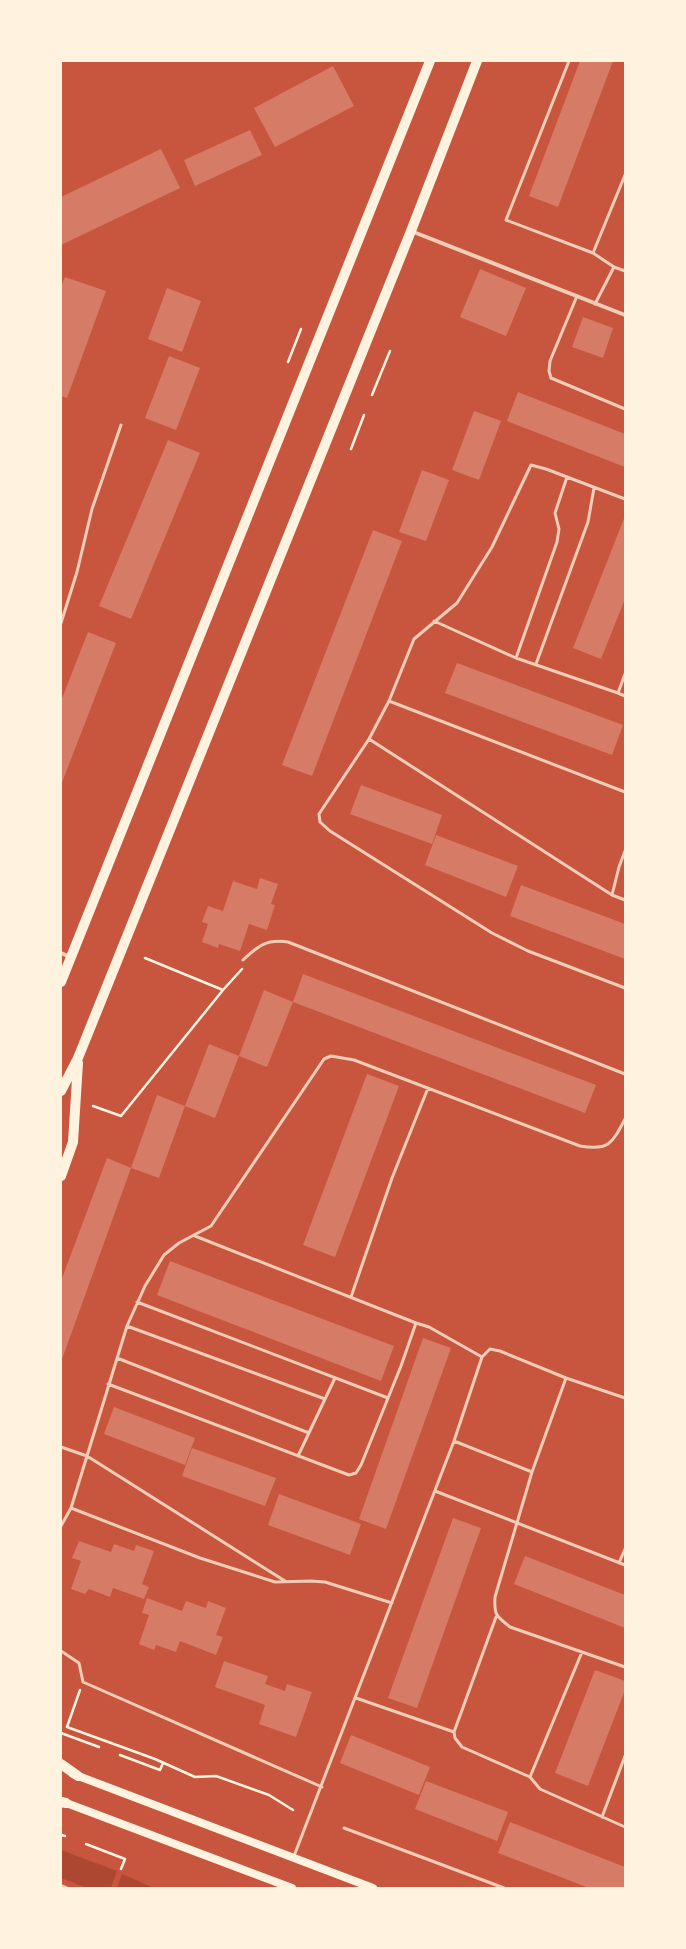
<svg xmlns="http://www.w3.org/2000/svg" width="686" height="1949" font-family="'Open Sans',sans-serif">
  <rect width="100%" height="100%" fill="#c8553d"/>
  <path fill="#ae4732" d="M 61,1850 L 117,1871 L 111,1888 L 87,1888 L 61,1878 Z
    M 122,1874 L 154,1888 L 117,1888 Z"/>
  <path fill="#d67c66" d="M 580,61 L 613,61 L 558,207 L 529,196 Z
    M 333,66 L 354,106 L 275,147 L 254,108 Z
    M 250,130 L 262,155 L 195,186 L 184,160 Z
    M 161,149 L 180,188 L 61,245 L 61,197 Z
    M 480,269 L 526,288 L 506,336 L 460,317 Z
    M 65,277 L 106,291 L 67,398 L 61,396 L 61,287 Z
    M 167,288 L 201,301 L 182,352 L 148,339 Z
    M 583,317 L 613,328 L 603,358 L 572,347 Z
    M 169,356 L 200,368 L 176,430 L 145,418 Z
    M 518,392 L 625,434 L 625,467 L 507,421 Z
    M 474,411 L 501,421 L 479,480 L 452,470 Z
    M 168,440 L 200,453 L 131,619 L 99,606 Z
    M 422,470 L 449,480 L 426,541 L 399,532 Z
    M 625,516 L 625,599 L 601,659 L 573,648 Z
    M 373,530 L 402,541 L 312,776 L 282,765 Z
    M 88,632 L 116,643 L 61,785 L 61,701 Z
    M 457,663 L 623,725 L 612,755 L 445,693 Z
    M 361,785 L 442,815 L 432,844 L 350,814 Z
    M 436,835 L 518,866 L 506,897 L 425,865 Z
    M 260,878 L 278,884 L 271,904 L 275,905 L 267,930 L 249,924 L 240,951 L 219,944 L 218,948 L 202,942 L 208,924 L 202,922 L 208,906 L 223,911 L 233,881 L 257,889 Z
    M 521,885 L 625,924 L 625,959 L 510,916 Z
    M 303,974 L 596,1085 L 585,1113 L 293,1002 Z
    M 264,990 L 293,1002 L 267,1067 L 239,1056 Z
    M 209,1044 L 239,1056 L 215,1118 L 185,1106 Z
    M 367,1074 L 399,1086 L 335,1257 L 303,1245 Z
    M 157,1095 L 185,1106 L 159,1178 L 131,1168 Z
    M 107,1158 L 131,1168 L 61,1362 L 61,1281 Z
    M 170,1261 L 394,1346 L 381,1381 L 157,1295 Z
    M 423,1338 L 451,1348 L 386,1529 L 359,1519 Z
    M 114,1407 L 195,1438 L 185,1465 L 104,1434 Z
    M 192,1448 L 276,1478 L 265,1506 L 182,1476 Z
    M 279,1494 L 361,1524 L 350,1555 L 268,1525 Z
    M 453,1518 L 481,1528 L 417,1708 L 388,1698 Z
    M 79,1541 L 111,1552 L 114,1544 L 134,1551 L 136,1545 L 154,1551 L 142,1584 L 149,1587 L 144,1599 L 113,1588 L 110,1597 L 89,1589 L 85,1594 L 71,1589 L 81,1561 L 72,1558 Z
    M 525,1556 L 625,1595 L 625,1628 L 514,1584 Z
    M 147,1598 L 182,1611 L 186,1601 L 206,1608 L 208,1601 L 226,1608 L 216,1635 L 223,1637 L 216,1655 L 180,1641 L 176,1652 L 156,1645 L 154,1650 L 139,1644 L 149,1615 L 142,1613 Z
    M 224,1661 L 268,1676 L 265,1684 L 285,1691 L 287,1684 L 312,1692 L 296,1737 L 259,1724 L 265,1705 L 215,1687 Z
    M 595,1670 L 625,1681 L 625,1690 L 588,1786 L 555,1773 Z
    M 351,1735 L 430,1767 L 419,1795 L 340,1763 Z
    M 426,1781 L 508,1812 L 497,1841 L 415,1809 Z
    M 510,1822 L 625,1867 L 625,1888 L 589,1888 L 498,1853 Z"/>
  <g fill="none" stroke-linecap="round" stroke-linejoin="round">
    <path stroke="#fff3e0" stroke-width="2.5" d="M 288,362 L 301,329
      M 372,395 L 390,351
      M 351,449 L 364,415
      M 145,958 L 223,990 L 242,969
      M 93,1106 L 121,1116 L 223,990
      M 80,1690 L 67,1727 L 155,1759 L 195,1777 L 216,1776 L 269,1795 L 293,1810
      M 61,1733 L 99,1747
      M 120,1755 L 160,1770 L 163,1763
      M 61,1835 L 65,1836
      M 86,1844 L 125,1859 L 121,1869"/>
    <path stroke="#f1ccb7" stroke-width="3" d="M 569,61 L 506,220 L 593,253
      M 614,267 L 625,271
      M 577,296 L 550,361 L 549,371 L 551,378 L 625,409
      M 595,304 L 614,267 L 593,253 L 625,175
      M 625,499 L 546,469 L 531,465 L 492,547 L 457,603 L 414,639 L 389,701 L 369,739 L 319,814 L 320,822 L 330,831 L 492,933 L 528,951 L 625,988
      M 434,621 L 516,658 L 618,693
      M 61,623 L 77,572 L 92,509 L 121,425
      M 516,658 L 557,542 L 559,529 L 555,513 L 567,477
      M 536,664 L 588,522 L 594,488
      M 625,674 L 618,693 L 625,696
      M 389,701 L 625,792
      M 369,739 L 612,895
      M 625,851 L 619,867 L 612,895 L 625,900
      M 243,960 C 258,946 266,939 288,942 L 625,1074
      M 195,1236 L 416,1323
      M 351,1297 L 392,1178 L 428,1088
      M 137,1302 L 388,1398
      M 127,1326 L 325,1399
      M 117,1358 L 309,1433
      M 566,1378 L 532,1472 L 495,1597 C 494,1615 496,1616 510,1627 L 625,1667
      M 108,1384 L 349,1475 L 356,1473 L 361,1465 L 401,1366 L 416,1323 L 429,1327 L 482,1357
      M 454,1441 L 532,1472
      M 61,1447 L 87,1456 L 285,1581
      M 298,1456 L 335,1378
      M 435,1491 L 625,1565
      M 61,1526 L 71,1508
      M 619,1563 L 625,1549
      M 392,1603 L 325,1582 L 311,1581 L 275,1582 L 200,1558 L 71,1508 L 127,1326 L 145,1286 L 164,1255 L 179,1243 L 211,1226 L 324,1059 L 331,1056 L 354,1060 L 580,1146 C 608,1151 612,1144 625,1119
      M 496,1617 L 454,1732 L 455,1738 L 462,1747 L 530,1777 L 540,1789 L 625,1827
      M 61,1651 L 79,1663 L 83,1682 L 322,1787
      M 356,1698 L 454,1732
      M 530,1777 L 582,1652
      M 602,1817 L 625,1756
      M 344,1828 L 504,1888
      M 294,1856 L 454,1441 L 482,1357 L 490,1349 L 500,1351 L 566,1378 L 625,1398"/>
    <path stroke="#f1ccb7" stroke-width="4" d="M 411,231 L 625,315
      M 61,953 L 70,957
      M 61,1886 L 66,1888"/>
    <path stroke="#fff3e0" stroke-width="8" d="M 73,1774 L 373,1888
      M 61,1801 L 292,1888"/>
    <path stroke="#fff3e0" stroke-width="10" d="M 61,982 L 430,61
      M 61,1091 L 78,1058 L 411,231 L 477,61
      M 61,1176 L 73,1142 L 78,1063
      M 61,1764 L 78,1776
      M 61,1802 L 66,1803"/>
  </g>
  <rect width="686" height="1949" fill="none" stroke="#fff3e0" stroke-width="124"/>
</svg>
